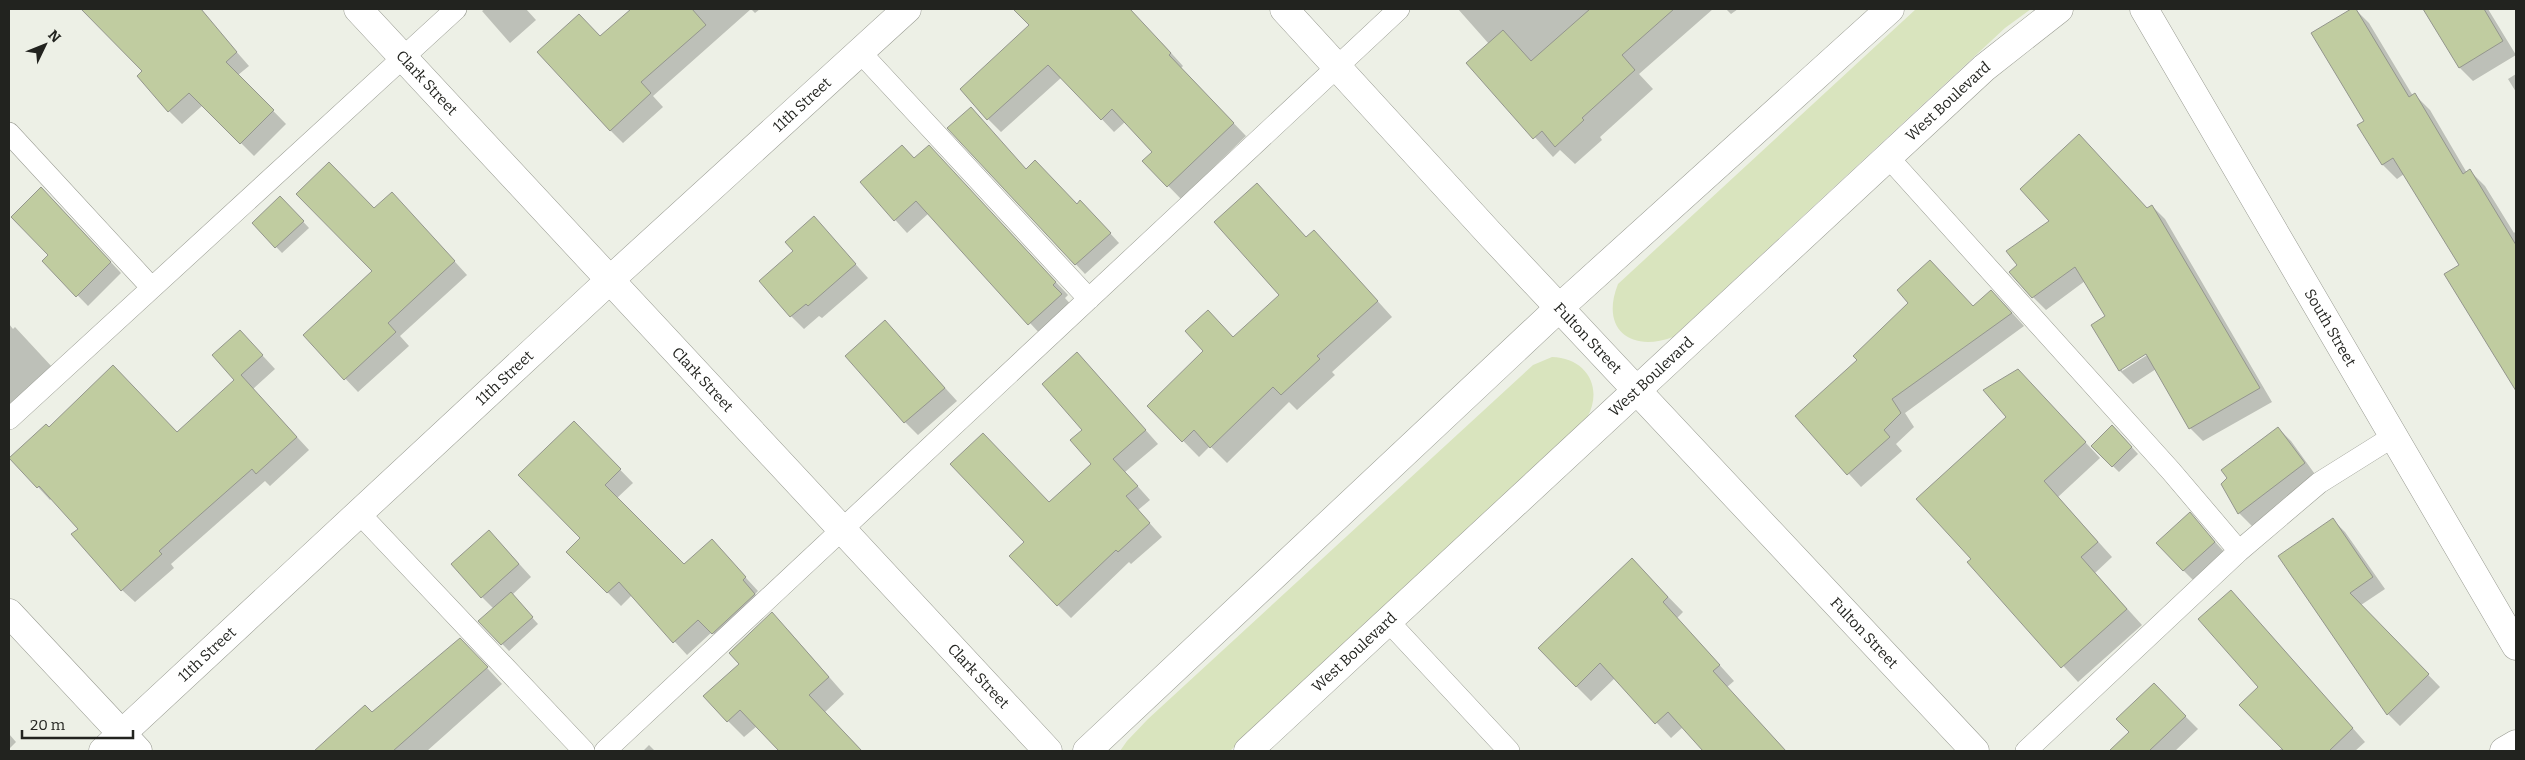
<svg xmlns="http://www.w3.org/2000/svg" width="2525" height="760" font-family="Bitter,serif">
  <rect width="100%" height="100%" fill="#edf0e6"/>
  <path fill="#d9e4be" d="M 1916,9 L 2031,9 L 2005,28 L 1673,337 C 1630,353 1600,329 1618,284 Z
    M 1552,357 C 1586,358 1604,387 1587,418 L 1230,751 L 1120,751 L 1127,741 L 1148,719 L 1533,365 Z"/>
  <path fill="#0003" fill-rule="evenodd" d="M 83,9 L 181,9 L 197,26 L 207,18 L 249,66 L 238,75 L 286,124 L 254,156 L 203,105 L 182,124 L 169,111 L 144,71 Z
    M 485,9 L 526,9 L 536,20 L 510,43 L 482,11 Z
    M 632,9 L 760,9 L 755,13 L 751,9 L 653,96 L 663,107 L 623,143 L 610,130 L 600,37 Z
    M 1033,9 L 1119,9 L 1144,34 L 1162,43 L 1183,66 L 1181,68 L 1246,136 L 1181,199 L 1144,161 L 1153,152 L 1125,122 L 1114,132 L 1062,77 L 1001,132 L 988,119 L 1031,25 L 1024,18 Z
    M 1458,9 L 1713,9 L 1639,74 L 1653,89 L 1600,137 L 1602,140 L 1575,164 L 1560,150 L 1553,157 L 1467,63 L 1489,44 Z
    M 1726,9 L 1738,9 L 1731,14 Z
    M 2355,9 L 2369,23 L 2413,96 L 2415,95 L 2430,110 L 2467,173 L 2470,171 L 2485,186 L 2514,233 L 2516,231 L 2516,389 L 2445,274 L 2461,265 L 2404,174 L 2397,179 L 2382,164 L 2365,122 L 2313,33 Z
    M 2424,9 L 2488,9 L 2516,55 L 2473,81 L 2460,68 Z
    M 2516,74 L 2516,92 L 2508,79 Z
    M 949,128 L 1026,170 L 1077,205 L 1090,211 L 1119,243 L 1085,274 Z
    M 915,159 L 941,159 L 1068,295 L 1065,298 L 1073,307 L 1042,336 L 929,213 L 907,233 L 861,182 Z
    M 1257,184 L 1307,238 L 1329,247 L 1392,317 L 1332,372 L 1335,375 L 1297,410 L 1289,402 L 1227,463 L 1210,446 L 1199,457 L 1149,406 L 1234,338 L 1281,295 Z
    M 52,199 L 121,273 L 88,306 L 44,261 L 50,255 Z
    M 287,204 L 309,228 L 282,253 L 253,223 Z
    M 2152,206 L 2165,219 L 2272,402 L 2203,441 L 2190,428 L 2156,369 L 2133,384 L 2120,371 L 2107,317 L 2085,281 L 2046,310 L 2033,297 ZM 2151,350 L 2152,352 L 2122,371 L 2122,368 Z
    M 405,207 L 467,275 L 400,336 L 409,346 L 358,392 L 304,335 L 373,272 L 374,210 Z
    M 814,218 L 868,278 L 822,318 L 819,316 L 804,329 L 791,316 L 795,251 Z
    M 2004,304 L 2024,326 L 1905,413 L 1914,427 L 1896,444 L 1902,451 L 1861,487 L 1796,416 L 1973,307 Z
    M 885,322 L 957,401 L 918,435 L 905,422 Z
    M 9,324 L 13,329 L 15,327 L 53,368 L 9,408 Z
    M 252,344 L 275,369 L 253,389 L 309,450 L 270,486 L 265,481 L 171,564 L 174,568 L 135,602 L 122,590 L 79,529 L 52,498 L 50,500 L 38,487 L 49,429 L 177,434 L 236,380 Z
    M 1090,367 L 1158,444 L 1125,472 L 1150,500 L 1138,510 L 1162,537 L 1131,564 L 1129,562 L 1071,618 L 1058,605 L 1026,542 L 1050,503 L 1093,464 L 1084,430 Z
    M 2033,386 L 2100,458 L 2058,497 L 2112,557 L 2095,573 L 2142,625 L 2078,682 L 1969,563 L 1972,560 Z
    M 574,422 L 633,483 L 617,498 L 684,566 L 724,554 L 758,591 L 755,594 L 767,607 L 726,646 L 712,632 L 687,655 L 632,595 L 621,606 L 568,552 L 582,538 Z
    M 2278,428 L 2291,441 L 2317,477 L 2252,526 L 2239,513 Z
    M 2119,433 L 2138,454 L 2119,472 L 2092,446 Z
    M 2190,514 L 2227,555 L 2196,583 L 2183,570 Z
    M 2333,520 L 2345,532 L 2385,589 L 2361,605 L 2440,687 L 2400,726 L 2388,714 L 2280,557 Z
    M 502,545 L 531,577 L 512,595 L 538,624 L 509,651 L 480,621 L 494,609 L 482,597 Z
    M 1647,575 L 1683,612 L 1677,618 L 1734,681 L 1727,687 L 1786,751 L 1705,751 L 1683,727 L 1671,738 L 1615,678 L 1591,701 L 1576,686 Z
    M 2244,605 L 2365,742 L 2355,751 L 2278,751 L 2282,748 L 2260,687 Z
    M 788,630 L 844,694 L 825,712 L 862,751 L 780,751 L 757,726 L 744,737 L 728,721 Z
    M 475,655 L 502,684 L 427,751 L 316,751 L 365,707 L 372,714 Z
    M 2154,685 L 2198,729 L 2175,751 L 2129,751 L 2120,742 L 2130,732 Z
    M 9,734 L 16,742 L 9,749 Z
    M 649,745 L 655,751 L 643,751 Z"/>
  <path fill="#c0cca0" stroke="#94968d" d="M 81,9 L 201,9 L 237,52 L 226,62 L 274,110 L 240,144 L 189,93 L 168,112 L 137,76 L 142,71 Z
    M 631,9 L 692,9 L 706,25 L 641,82 L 651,93 L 610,131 L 537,52 L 579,14 L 600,36 Z
    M 1013,9 L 1130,9 L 1171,53 L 1169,55 L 1234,123 L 1167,187 L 1142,161 L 1152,152 L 1112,109 L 1101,120 L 1048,65 L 987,120 L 960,89 L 1029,25 Z
    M 1590,9 L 1674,9 L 1622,55 L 1635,70 L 1582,118 L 1584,120 L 1555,147 L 1542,131 L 1533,139 L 1466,63 L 1503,30 L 1531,61 Z
    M 2351,9 L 2356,9 L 2409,97 L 2415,93 L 2463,174 L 2470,169 L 2516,245 L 2516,391 L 2444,274 L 2459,265 L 2393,158 L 2382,165 L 2357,125 L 2364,121 L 2311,33 Z
    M 2423,9 L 2484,9 L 2503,41 L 2459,68 Z
    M 971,107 L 1026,169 L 1035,160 L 1077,204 L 1080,200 L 1111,233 L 1075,265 L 947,128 Z
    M 2079,134 L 2147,208 L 2152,205 L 2260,388 L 2189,429 L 2146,354 L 2119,371 L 2091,325 L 2105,316 L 2075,267 L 2032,298 L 2009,272 L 2017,265 L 2006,251 L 2049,221 L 2020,189 Z
    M 902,145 L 914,158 L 929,145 L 1056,282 L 1053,285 L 1062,294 L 1028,325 L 916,201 L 894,221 L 860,182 Z
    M 329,162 L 374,208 L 392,192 L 455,261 L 388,323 L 396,332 L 344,380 L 303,335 L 372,271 L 296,194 Z
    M 1257,183 L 1306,237 L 1314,230 L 1378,301 L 1317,356 L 1320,359 L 1281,395 L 1273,387 L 1210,448 L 1194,430 L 1182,442 L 1147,406 L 1203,351 L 1185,331 L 1208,310 L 1233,337 L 1279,295 L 1214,222 Z
    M 41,187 L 111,262 L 76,297 L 42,261 L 48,255 L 11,217 Z
    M 280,196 L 304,221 L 275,248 L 252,223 Z
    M 814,216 L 856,264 L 808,306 L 806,304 L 790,317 L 759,281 L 793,251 L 785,242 Z
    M 1930,260 L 1973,306 L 1991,290 L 2012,313 L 1892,399 L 1901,413 L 1884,430 L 1890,437 L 1847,475 L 1795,416 L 1857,360 L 1853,356 L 1908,303 L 1897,290 Z
    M 885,320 L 945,388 L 904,423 L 845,356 Z
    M 240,330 L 263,355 L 241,375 L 297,437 L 256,474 L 252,469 L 159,551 L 162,554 L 121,591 L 71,534 L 78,529 L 39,486 L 37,488 L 9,458 L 46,424 L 49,427 L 113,365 L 177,432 L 234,380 L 212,355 Z
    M 1077,352 L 1146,430 L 1113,459 L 1138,486 L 1126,496 L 1150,523 L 1118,552 L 1116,550 L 1057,606 L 1009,556 L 1024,542 L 950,464 L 983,433 L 1049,502 L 1091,464 L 1070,440 L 1082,430 L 1042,384 Z
    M 2018,369 L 2086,442 L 2044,481 L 2098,542 L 2081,557 L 2127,609 L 2061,668 L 1967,562 L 1971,559 L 1916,499 L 2006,417 L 1983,390 Z
    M 574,421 L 621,469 L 605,485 L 684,564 L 712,539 L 746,577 L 743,580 L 755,594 L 712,634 L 698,620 L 673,643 L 619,582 L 607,593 L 566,552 L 580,538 L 518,475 Z
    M 2112,425 L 2132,447 L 2112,467 L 2091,446 Z
    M 2278,427 L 2305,463 L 2238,514 L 2221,484 L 2227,478 L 2221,470 Z
    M 2190,512 L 2215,542 L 2183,571 L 2156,543 Z
    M 2333,518 L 2373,577 L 2350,593 L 2429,674 L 2387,715 L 2278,556 Z
    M 489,530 L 519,564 L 481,598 L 451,564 Z
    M 1632,558 L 1668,597 L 1663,602 L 1720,665 L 1713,671 L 1786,751 L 1703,751 L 1668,712 L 1655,724 L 1600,663 L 1576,687 L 1538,648 Z
    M 2231,590 L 2353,728 L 2329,751 L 2284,751 L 2239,705 L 2258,687 L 2198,619 Z
    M 511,592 L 533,617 L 501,645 L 478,621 Z
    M 772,612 L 829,677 L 809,695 L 862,751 L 779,751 L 740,710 L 727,722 L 703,696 L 739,664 L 729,653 Z
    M 460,638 L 488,667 L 393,751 L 314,751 L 365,705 L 372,712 Z
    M 2154,683 L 2186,716 L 2149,751 L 2109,751 L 2129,732 L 2116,719 Z"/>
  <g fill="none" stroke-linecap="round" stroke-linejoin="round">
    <g stroke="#999b92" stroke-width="22">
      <path id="lane" d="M 860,52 L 1089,299
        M 9,133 L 151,287
        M 1888,157 L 2171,471 L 2239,551 L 2319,483 L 2394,436
        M 9,419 L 456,9
        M 359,513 L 584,751
        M 1388,621 L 1509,751
        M 605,751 L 1399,9
        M 2026,751 L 2239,551"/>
    </g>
    <g stroke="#999b92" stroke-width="29">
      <g id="street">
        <path id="s1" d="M 358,9 L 1048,751"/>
        <path id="s2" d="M 1284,9 L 1489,233 L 1975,751"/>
        <path id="s3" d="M 2144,9 L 2516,646"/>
        <path d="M 9,613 L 138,751"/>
        <path id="s4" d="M 103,751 L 611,279 L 907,9"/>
        <path d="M 2504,751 L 2516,744"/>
      </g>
    </g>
    <g stroke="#999b92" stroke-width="29">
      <g id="secondary">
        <path d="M 1087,751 L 1559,308 L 1890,9"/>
        <path id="s5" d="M 1248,751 L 1984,68 L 2059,9"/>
      </g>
    </g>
    <use href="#lane" stroke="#fff" stroke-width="21"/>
    <use href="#street" stroke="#fff" stroke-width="28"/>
    <use href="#secondary" stroke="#fff" stroke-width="28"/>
  </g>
  <g text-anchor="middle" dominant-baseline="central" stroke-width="4.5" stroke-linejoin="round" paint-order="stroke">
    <g font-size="15" fill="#22231f" stroke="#edf0e6">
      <text stroke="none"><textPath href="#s1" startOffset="101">Clark Street</textPath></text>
      <text stroke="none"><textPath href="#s5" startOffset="955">West Boulevard</textPath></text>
      <text stroke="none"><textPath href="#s4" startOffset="952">11th Street</textPath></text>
      <text stroke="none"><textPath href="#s3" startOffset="369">South Street</textPath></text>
      <text stroke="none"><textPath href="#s2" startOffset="448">Fulton Street</textPath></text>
      <text stroke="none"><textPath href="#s5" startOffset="550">West Boulevard</textPath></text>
      <text stroke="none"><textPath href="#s4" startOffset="548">11th Street</textPath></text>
      <text stroke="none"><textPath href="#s1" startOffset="506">Clark Street</textPath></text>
      <text stroke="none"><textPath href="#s2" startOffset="852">Fulton Street</textPath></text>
      <text stroke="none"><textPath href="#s5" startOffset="145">West Boulevard</textPath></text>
      <text stroke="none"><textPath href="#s4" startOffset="142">11th Street</textPath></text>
      <text stroke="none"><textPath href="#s1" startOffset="911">Clark Street</textPath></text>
    </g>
  </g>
  <rect width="2525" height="760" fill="none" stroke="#22231f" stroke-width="20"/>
  <g transform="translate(45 45) rotate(47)" stroke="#edf0e6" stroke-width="4" paint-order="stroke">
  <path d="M0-4L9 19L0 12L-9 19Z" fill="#22231f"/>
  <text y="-8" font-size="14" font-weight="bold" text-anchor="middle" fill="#22231f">N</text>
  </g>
  <path d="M22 730v8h111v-8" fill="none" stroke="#22231f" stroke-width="2.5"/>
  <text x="30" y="730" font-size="15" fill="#22231f" stroke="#edf0e6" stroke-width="4" paint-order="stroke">20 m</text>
</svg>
